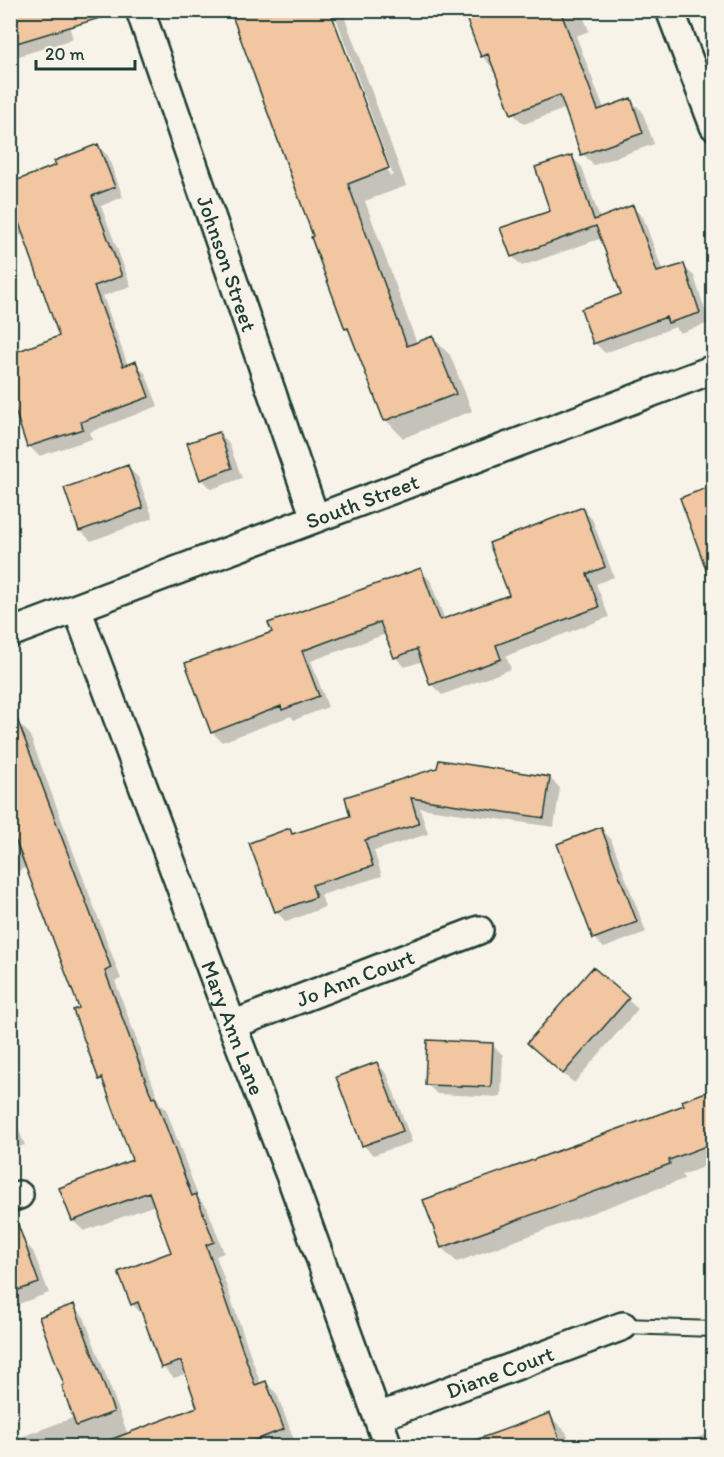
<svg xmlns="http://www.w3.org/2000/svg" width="724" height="1457" font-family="Itim,sans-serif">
  <rect width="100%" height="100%" fill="#f7f3e8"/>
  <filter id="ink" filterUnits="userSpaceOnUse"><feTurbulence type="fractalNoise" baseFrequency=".0167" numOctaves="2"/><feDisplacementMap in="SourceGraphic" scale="12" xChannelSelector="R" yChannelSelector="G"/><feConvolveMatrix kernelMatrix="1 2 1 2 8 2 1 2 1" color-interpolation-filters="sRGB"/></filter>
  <g filter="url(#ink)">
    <path fill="#0003" d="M 10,10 L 64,10 L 73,39 L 19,56 L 10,47 Z
      M 330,10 L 390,176 L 393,175 L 333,10 L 342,10 L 406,186 L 365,201 L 417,344 L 433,338 L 450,355 L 472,411 L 403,438 L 386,420 L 352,335 L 346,329 L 232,12 Z
      M 465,10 L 581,10 L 589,31 L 576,36 L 604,109 L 630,100 L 642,111 L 654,144 L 594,165 L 583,154 L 567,108 L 524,124 L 512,113 L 493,68 L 482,56 Z
      M 98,146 L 108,156 L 123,197 L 101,206 L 131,286 L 103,296 L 128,366 L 135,363 L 145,373 L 158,406 L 90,432 L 92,439 L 39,456 L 29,446 L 61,337 L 24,234 L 10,240 L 10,184 L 58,166 Z
      M 572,157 L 582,167 L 600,219 L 632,207 L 643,217 L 663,272 L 683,266 L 694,276 L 709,323 L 680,333 L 675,327 L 605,353 L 595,343 L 623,295 L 602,238 L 522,266 L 512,256 L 552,211 Z
      M 219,433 L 229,444 L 242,478 L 212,489 L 201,479 Z
      M 127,467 L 138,477 L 153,518 L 91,541 L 81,531 L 66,489 Z
      M 582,509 L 592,519 L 614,577 L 596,584 L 609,617 L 506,656 L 511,669 L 442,695 L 432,685 L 423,661 L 405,667 L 395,657 L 386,634 L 311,661 L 328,707 L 294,720 L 291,716 L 222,742 L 212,732 L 274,633 L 420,570 L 430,580 L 445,620 L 511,596 Z
      M 18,723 L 29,733 L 121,979 L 115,981 L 160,1104 L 166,1109 L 199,1199 L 207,1207 L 224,1253 L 216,1256 L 261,1385 L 266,1383 L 277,1394 L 294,1440 L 278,1446 L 10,1446 L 10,1441 L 75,1417 L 73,1306 L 84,1317 L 128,1435 L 199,1408 L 187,1373 L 174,1378 L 163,1367 L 143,1315 L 132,1304 L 173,1253 L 155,1205 L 84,1231 L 73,1221 L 61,1188 L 134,1161 L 106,1084 L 100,1079 L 81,1009 L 28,867 L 10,874 L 10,725 Z
      M 439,770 L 550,778 L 560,788 L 554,827 L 420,808 L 428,834 L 374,851 L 382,876 L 321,895 L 325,907 L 286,922 L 276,911 L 290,830 L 295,835 L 352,817 Z
      M 601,829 L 611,839 L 646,932 L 604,948 L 594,938 Z
      M 593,969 L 638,1009 L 574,1083 L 539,1053 Z
      M 492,1045 L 503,1055 L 501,1097 L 437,1094 L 427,1084 Z
      M 377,1063 L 387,1074 L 412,1142 L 373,1155 L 363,1145 Z
      M 714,1091 L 714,1163 L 682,1175 L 684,1179 L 457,1262 L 442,1248 Z
      M 10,1109 L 25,1145 L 10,1151 Z
      M 23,1241 L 33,1251 L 49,1293 L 10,1307 L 10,1246 Z
      M 549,1415 L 566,1432 L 572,1446 L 505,1446 L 500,1433 Z
      M 705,1435 L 714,1444 L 714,1446 L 672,1446 Z"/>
    <path fill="#f1c6a0" stroke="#1f3d34" stroke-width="1.5" d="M 10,10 L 102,10 L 103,17 L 10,45 Z
      M 230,10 L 330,10 L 389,168 L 348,184 L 407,346 L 433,336 L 456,394 L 384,421 L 348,328 L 345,329 L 311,237 L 313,236 Z
      M 463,10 L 560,10 L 598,110 L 631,98 L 643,133 L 581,155 L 560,95 L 511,114 L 488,54 L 481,57 Z
      M 98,144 L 115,187 L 92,196 L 122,276 L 94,286 L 123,366 L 136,361 L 149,397 L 81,422 L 83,429 L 27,447 L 10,395 L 10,354 L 59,336 L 19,223 L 10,226 L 10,183 L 56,165 L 54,161 Z
      M 572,155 L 594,220 L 633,205 L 657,272 L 684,264 L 700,313 L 668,323 L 666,317 L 593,344 L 581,309 L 621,294 L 596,226 L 511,257 L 500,228 L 550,211 L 535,167 Z
      M 219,432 L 232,468 L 200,480 L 187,443 Z
      M 128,465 L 143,508 L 79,531 L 64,488 Z
      M 714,485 L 714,579 L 710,580 L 680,498 Z
      M 583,507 L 605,567 L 587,574 L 599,607 L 496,645 L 501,659 L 430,685 L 417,649 L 394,658 L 380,622 L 302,651 L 319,696 L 282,710 L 281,706 L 211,733 L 185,663 L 272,632 L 268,623 L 421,568 L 440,620 L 509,595 L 489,543 Z
      M 13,708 L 111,968 L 105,971 L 152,1098 L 155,1097 L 192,1196 L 196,1194 L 214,1242 L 206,1245 L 255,1385 L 266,1381 L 284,1429 L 240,1446 L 100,1446 L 99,1444 L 197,1407 L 181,1361 L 161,1368 L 138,1302 L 131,1305 L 118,1272 L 171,1252 L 149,1192 L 72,1221 L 59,1188 L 132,1160 L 102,1078 L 99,1080 L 73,1010 L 79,1008 L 10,826 L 10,709 Z
      M 439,760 L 550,777 L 544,818 L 411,798 L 419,824 L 365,840 L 373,866 L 312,885 L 316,897 L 275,912 L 249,843 L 290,828 L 292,834 L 350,816 L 345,797 L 437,768 Z
      M 601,827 L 637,922 L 593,939 L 557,844 Z
      M 593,967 L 629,998 L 563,1074 L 527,1043 Z
      M 427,1040 L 493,1043 L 491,1087 L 425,1085 Z
      M 377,1062 L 403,1131 L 362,1146 L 336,1077 Z
      M 714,1089 L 714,1143 L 669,1160 L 670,1164 L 441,1248 L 423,1200 L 684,1105 L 682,1101 Z
      M 10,1213 L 14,1213 L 39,1283 L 10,1293 Z
      M 74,1304 L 114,1412 L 76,1426 L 62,1386 L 64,1385 L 39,1317 Z
      M 550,1413 L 562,1446 L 468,1446 L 467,1443 Z"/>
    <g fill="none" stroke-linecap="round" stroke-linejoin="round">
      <g stroke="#1f3d34" stroke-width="18">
        <path id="lane" d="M 623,1326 L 714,1329"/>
      </g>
      <g stroke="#1f3d34" stroke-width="32">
        <g id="street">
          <path id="s1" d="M 140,10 L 315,518"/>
          <path d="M 670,10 L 714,126"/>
          <path id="s2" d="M 77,609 L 232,1025 L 293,1183 L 388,1446"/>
          <path id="s3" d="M 10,633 L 714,369"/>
          <path id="s4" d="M 232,1025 L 479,930"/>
          <path d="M 10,1198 L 19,1195"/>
          <path id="s5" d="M 378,1417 L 623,1326"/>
        </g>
      </g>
      <use href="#lane" stroke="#f7f3e8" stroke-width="14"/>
      <use href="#street" stroke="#f7f3e8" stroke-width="27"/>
    </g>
  </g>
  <g text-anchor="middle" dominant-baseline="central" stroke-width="4.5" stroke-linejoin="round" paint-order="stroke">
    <g font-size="22" fill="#1f3d34" stroke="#f7f3e8">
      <text stroke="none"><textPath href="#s1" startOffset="268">Johnson Street</textPath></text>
      <text stroke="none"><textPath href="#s3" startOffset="376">South Street</textPath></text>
      <text stroke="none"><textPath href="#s4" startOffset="132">Jo Ann Court</textPath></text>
      <text stroke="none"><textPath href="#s2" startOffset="447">Mary Ann Lane</textPath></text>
      <text stroke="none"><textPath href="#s5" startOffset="130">Diane Court</textPath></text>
    </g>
  </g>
  <rect width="724" height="1457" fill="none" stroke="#f7f3e8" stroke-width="36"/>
  <rect x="18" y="18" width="688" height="1421" fill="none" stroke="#1f3d34" stroke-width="2" filter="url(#ink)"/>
  <path d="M36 60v9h99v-9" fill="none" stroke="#1f3d34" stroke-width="3"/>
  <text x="45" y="60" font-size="18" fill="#1f3d34" stroke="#f7f3e8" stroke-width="4.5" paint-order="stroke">20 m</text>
</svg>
